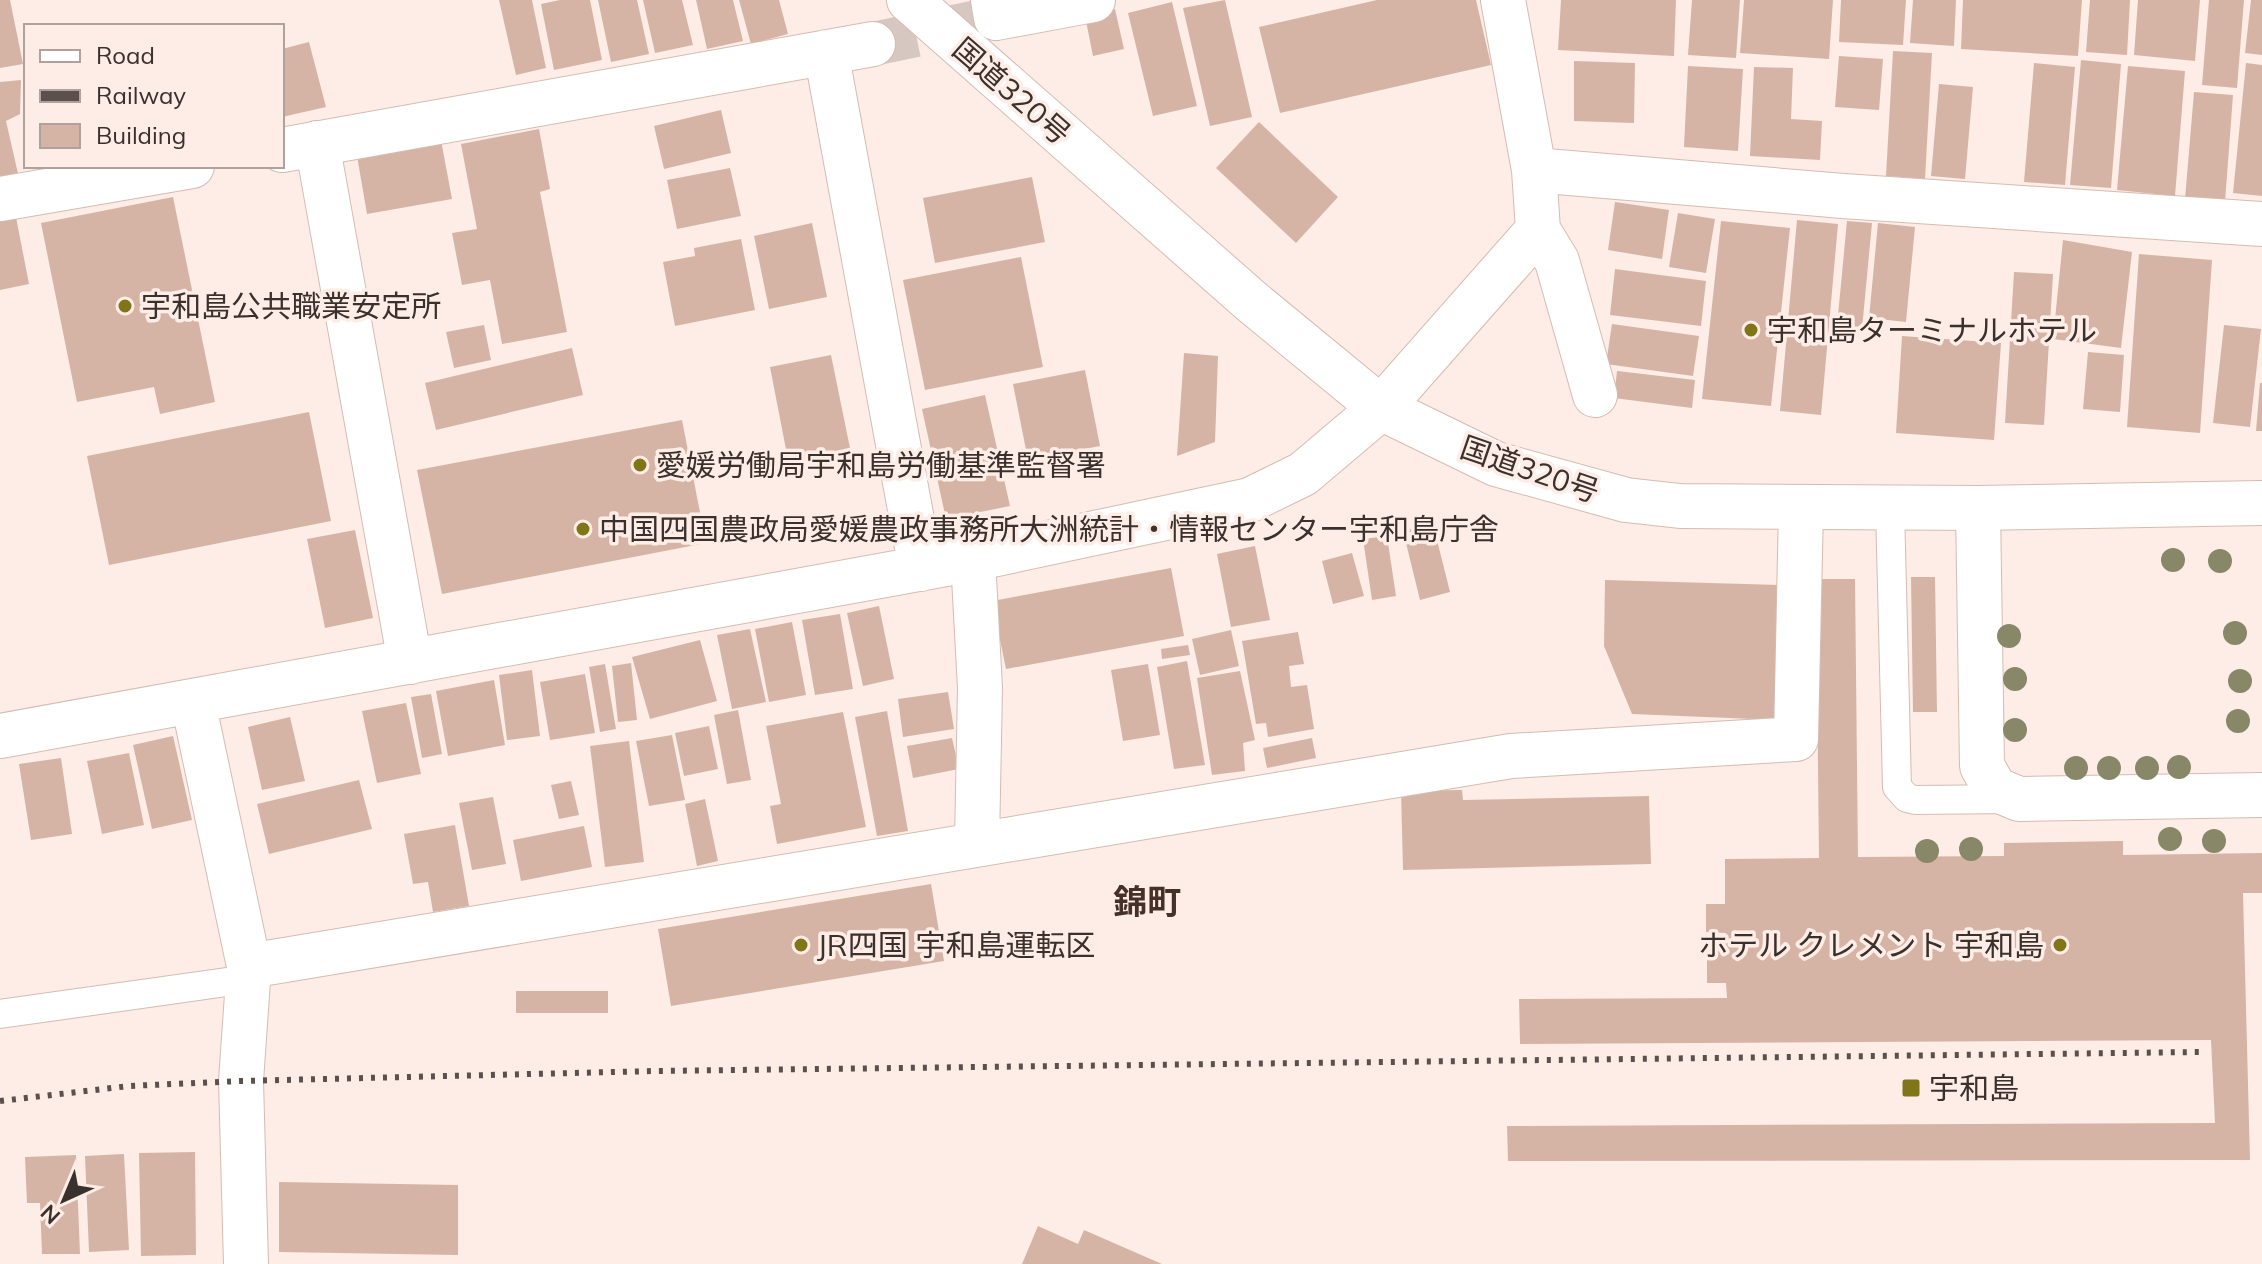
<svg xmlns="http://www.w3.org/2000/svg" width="2262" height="1264" font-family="Mulish,'Noto Sans JP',sans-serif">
  <rect width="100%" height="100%" fill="#fdede6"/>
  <path fill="#d6b4a5" d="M 0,0 L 10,0 L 23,64 L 0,68 Z
    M 499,0 L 532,0 L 546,68 L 516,75 Z
    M 560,0 L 590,0 L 602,60 L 554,70 L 541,4 Z
    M 598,0 L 637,0 L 649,54 L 611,62 Z
    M 643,0 L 682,0 L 693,45 L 655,53 Z
    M 696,0 L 733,0 L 743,41 L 707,49 Z
    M 739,0 L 779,0 L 788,34 L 751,44 Z
    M 1225,0 L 1252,117 L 1210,126 L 1183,8 Z
    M 1377,0 L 1476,0 L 1491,65 L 1280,113 L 1259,27 Z
    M 1561,0 L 1676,0 L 1674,56 L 1558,50 Z
    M 1692,0 L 1740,0 L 1736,58 L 1688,55 Z
    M 1744,0 L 1833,0 L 1829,59 L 1740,53 Z
    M 1841,0 L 1906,0 L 1903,45 L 1839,42 Z
    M 1913,0 L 1956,0 L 1954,46 L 1910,43 Z
    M 1963,0 L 2082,0 L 2078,56 L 1961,49 Z
    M 2090,0 L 2130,0 L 2127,55 L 2086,52 Z
    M 2138,0 L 2200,0 L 2195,61 L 2134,55 Z
    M 2209,0 L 2244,0 L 2237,88 L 2202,85 Z
    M 2251,0 L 2262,0 L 2262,55 L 2245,53 Z
    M 1172,2 L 1197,106 L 1153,116 L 1128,13 Z
    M 1115,9 L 1124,49 L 1093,56 L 1085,16 Z
    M 309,42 L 326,107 L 282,117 L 282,49 Z
    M 1893,51 L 1932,53 L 1925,179 L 1886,176 Z
    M 1839,56 L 1883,59 L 1879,110 L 1835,107 Z
    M 2081,60 L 2121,64 L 2111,188 L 2070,185 Z
    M 1574,61 L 1635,63 L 1634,123 L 1574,121 Z
    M 2034,63 L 2075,67 L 2065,185 L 2024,182 Z
    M 2246,63 L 2262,65 L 2262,196 L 2233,193 Z
    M 1688,66 L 1743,69 L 1738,151 L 1684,147 Z
    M 2128,66 L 2185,71 L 2175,196 L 2117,190 Z
    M 1754,67 L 1793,68 L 1791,119 L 1822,121 L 1820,160 L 1750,156 Z
    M 21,80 L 20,114 L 6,121 L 19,178 L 0,180 L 0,82 Z
    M 1939,84 L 1973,87 L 1965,179 L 1931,176 Z
    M 2194,92 L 2233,95 L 2225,202 L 2185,199 Z
    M 721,110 L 731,153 L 664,169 L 654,126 Z
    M 1259,122 L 1338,197 L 1296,243 L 1216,168 Z
    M 539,129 L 550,189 L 540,192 L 567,332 L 502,344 L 490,280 L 462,285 L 452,233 L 477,229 L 461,144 Z
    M 440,135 L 452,199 L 367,214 L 356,150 Z
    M 730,168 L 741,216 L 677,229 L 667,180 Z
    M 1032,177 L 1045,242 L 935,263 L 923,198 Z
    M 173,197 L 215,402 L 160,414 L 154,387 L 77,402 L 41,223 Z
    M 1615,202 L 1669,210 L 1662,259 L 1608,250 Z
    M 15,212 L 29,284 L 0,290 L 0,215 Z
    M 1678,213 L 1715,219 L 1706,273 L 1669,267 Z
    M 1797,220 L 1838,224 L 1821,415 L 1780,411 Z
    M 1721,221 L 1790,228 L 1771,406 L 1702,399 Z
    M 1847,221 L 1872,223 L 1862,329 L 1837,326 Z
    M 812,223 L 827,297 L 769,309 L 754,236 Z
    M 1878,223 L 1915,227 L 1906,322 L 1869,318 Z
    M 741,239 L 755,310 L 675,326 L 663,262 L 695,256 L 694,248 Z
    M 2063,240 L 2132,252 L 2121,348 L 2053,339 Z
    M 2139,254 L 2212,260 L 2200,433 L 2127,427 Z
    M 1021,257 L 1043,367 L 925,390 L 903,280 Z
    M 1615,269 L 1706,281 L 1701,326 L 1610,315 Z
    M 2014,272 L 2053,274 L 2044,425 L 2005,423 Z
    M 1612,324 L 1699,336 L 1693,376 L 1606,364 Z
    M 484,325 L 491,360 L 454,368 L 446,332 Z
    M 2224,325 L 2261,329 L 2250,427 L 2213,423 Z
    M 1902,336 L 2001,343 L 1994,440 L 1896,433 Z
    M 572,348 L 583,395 L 436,430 L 425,383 Z
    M 2088,352 L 2124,355 L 2120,412 L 2083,409 Z
    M 1184,353 L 1218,356 L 1215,442 L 1177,456 Z
    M 831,355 L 851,453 L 789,465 L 770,367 Z
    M 1085,370 L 1100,446 L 1028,460 L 1013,384 Z
    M 1617,371 L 1695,380 L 1692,408 L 1614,398 Z
    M 2260,383 L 2262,383 L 2262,431 L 2256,431 Z
    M 985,395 L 1010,506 L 946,519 L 922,409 Z
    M 309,412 L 331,521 L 109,565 L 87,456 Z
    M 682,420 L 706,543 L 442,594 L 417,470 Z
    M 1433,524 L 1450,592 L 1420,600 L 1403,531 Z
    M 355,530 L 373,618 L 325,628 L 307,539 Z
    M 1387,536 L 1396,596 L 1372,600 L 1363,539 Z
    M 1255,546 L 1270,620 L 1231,627 L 1217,554 Z
    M 1352,553 L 1364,596 L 1333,604 L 1322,561 Z
    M 1171,568 L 1184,636 L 1006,669 L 992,601 Z
    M 1911,577 L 1935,577 L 1937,712 L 1913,712 Z
    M 1816,579 L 1855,579 L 1858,857 L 2004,856 L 2004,843 L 2123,841 L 2123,855 L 2262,853 L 2262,893 L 2243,893 L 2250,1160 L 1508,1161 L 1507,1126 L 2215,1123 L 2211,1040 L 1520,1044 L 1519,999 L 1727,998 L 1726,983 L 1707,983 L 1707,944 L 1726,943 L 1726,933 L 1706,932 L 1706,904 L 1725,904 L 1725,859 L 1819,858 Z
    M 1605,580 L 1782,585 L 1778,720 L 1632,714 L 1604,646 Z
    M 879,606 L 894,679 L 863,686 L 847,613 Z
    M 840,614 L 853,689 L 815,695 L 802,620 Z
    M 792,622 L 806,695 L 769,702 L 755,629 Z
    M 750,629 L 766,702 L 732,709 L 717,635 Z
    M 1231,630 L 1239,666 L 1200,675 L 1192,639 Z
    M 1298,632 L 1304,664 L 1289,666 L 1291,687 L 1307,685 L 1314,729 L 1268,737 L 1266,723 L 1256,724 L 1242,641 Z
    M 700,640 L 717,701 L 650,719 L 632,657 Z
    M 1188,645 L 1190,655 L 1162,659 L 1161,649 Z
    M 1187,661 L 1205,765 L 1174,769 L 1157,667 Z
    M 631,663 L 637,720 L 618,722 L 612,666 Z
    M 605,664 L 616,729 L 600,732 L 589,667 Z
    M 1148,664 L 1160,735 L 1123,741 L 1111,670 Z
    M 532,670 L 540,736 L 507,740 L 499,675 Z
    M 1240,671 L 1255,740 L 1243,743 L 1245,771 L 1212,775 L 1197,678 Z
    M 585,674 L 595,733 L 550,740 L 540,682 Z
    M 494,680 L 505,745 L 448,756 L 436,691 Z
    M 948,692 L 954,729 L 903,737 L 898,699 Z
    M 431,694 L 442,754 L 422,758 L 411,697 Z
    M 406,703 L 421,774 L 377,783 L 362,711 Z
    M 738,710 L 751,780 L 727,784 L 714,715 Z
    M 887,711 L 908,831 L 877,836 L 855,717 Z
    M 843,712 L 866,827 L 777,844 L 770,806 L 781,804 L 766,726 Z
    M 290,717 L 305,781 L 262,790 L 248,727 Z
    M 709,726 L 718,769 L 684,776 L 675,733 Z
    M 672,735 L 685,800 L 649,806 L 636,741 Z
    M 173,736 L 192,820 L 152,829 L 133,745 Z
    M 952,738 L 959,769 L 913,778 L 907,746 Z
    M 1312,738 L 1316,758 L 1267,768 L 1263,748 Z
    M 629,741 L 644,862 L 605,867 L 590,746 Z
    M 129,753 L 144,825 L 102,834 L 87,761 Z
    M 61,758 L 72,834 L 31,840 L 19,764 Z
    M 359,780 L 372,829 L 269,854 L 257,804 Z
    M 571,781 L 579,815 L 559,819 L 551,785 Z
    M 1462,790 L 1463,800 L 1649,796 L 1651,864 L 1403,870 L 1401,791 Z
    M 493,797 L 506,864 L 472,870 L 459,803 Z
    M 705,799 L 718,861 L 697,866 L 685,804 Z
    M 455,825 L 469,906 L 433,912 L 428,882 L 413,884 L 404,834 Z
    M 584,826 L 592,867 L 521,881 L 513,840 Z
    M 931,884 L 944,961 L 671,1006 L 658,929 Z
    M 516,991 L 608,991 L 608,1013 L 516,1013 Z
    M 195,1152 L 196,1255 L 141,1256 L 139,1153 Z
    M 124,1154 L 129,1250 L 89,1252 L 85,1156 Z
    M 76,1155 L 80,1254 L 42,1254 L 40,1203 L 27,1203 L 25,1157 Z
    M 279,1182 L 458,1185 L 458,1255 L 279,1252 Z
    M 1038,1226 L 1078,1244 L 1084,1230 L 1162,1264 L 1022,1264 Z"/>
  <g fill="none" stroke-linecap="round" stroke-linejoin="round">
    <path stroke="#d6c7c1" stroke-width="44" stroke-dasharray="44 22" stroke-linecap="butt" d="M 873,44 L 996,18"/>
    <g stroke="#d5bcb1" stroke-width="30">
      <path id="lane" d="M 1890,508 L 1897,787 L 1907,798 L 1915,800 L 2015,799
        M 0,1014 L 248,979"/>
    </g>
    <g stroke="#d5bcb1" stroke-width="46">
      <path id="street" d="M 993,0 L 996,18 L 1093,0
        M 826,52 L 921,569
        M 317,143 L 410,662
        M 282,150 L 873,44
        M 1534,170 L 1843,196 L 2262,224
        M 0,199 L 192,166
        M 1538,230 L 1557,261 L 1595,395
        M 1978,508 L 1982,766 L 1995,789 L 2019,799 L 2262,795
        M 973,559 L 980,688 L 977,842
        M 193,702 L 249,966 L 241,1081 L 246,1264
        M 0,736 L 973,559 L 1250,500 L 1303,474 L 1381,408 L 1538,230 L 1534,170 L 1503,0
        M 249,966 L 1511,756 L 1796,739 L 1801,508"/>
    </g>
    <g stroke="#d5bcb1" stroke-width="46">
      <path id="highway" d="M 909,0 L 1251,301 L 1381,408 L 1496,464 L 1626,500 L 1680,506 L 1978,508 L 2262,503"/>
    </g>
    <use href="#lane" stroke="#fff" stroke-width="28"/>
    <use href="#street" stroke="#fff" stroke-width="44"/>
    <use href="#highway" stroke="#fff" stroke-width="44"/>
    <path stroke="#5b504c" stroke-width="6" stroke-dasharray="4 8" stroke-linecap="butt" d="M 0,1101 L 129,1086 L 241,1081 L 655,1071 L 2199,1052"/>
  </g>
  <g fill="#888768">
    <circle cx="2173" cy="560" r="12"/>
    <circle cx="2220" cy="561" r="12"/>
    <circle cx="2235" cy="633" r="12"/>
    <circle cx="2009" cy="636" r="12"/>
    <circle cx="2015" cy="679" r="12"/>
    <circle cx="2240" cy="681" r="12"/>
    <circle cx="2238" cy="721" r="12"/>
    <circle cx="2015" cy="730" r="12"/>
    <circle cx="2179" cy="767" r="12"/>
    <circle cx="2076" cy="768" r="12"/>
    <circle cx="2109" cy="768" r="12"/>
    <circle cx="2147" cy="768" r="12"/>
    <circle cx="2170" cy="839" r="12"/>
    <circle cx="2214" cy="841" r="12"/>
    <circle cx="1971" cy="849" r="12"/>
    <circle cx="1927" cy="851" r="12"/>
  </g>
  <g fill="#807518" stroke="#fdede6" stroke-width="3">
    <circle cx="125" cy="306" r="8"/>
    <circle cx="1751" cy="330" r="8"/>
    <circle cx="640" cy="465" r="8"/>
    <circle cx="583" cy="529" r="8"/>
    <circle cx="801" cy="945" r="8"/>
    <circle cx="2060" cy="945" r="8"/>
    <rect x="1901" y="1078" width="20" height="20" rx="4"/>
  </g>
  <g text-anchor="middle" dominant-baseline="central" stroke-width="7" stroke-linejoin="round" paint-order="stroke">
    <g font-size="30" fill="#3a302c" stroke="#fdede6">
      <text transform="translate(1012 91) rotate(41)">国道320号</text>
      <text transform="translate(1530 469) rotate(19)">国道320号</text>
    </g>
    <g font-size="30" fill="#3a302c" stroke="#fdede6" text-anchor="start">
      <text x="141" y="306">宇和島公共職業安定所</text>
      <text x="1767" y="330">宇和島ターミナルホテル</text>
      <text x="656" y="465">愛媛労働局宇和島労働基準監督署</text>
      <text x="599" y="529">中国四国農政局愛媛農政事務所大洲統計・情報センター宇和島庁舎</text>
      <text x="817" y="945">JR四国 宇和島運転区</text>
      <text x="2044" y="945" text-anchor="end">ホテル クレメント 宇和島</text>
      <text x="1929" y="1088">宇和島</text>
    </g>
    <g font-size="34" font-weight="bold" fill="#453129" stroke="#fdede6">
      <text x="1147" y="901">錦町</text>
    </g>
  </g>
  <rect x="24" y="24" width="260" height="144" fill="#fdede6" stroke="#afa19c" stroke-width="2"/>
  <rect x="40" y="50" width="40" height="12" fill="#ffffff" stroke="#afa19c" stroke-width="2"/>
  <text x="96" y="64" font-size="24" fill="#3a302c">Road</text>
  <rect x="40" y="90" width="40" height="12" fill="#5b504c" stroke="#afa19c" stroke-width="2"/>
  <text x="96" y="104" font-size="24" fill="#3a302c">Railway</text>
  <rect x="40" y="124" width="40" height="24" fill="#d6b4a5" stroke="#afa19c" stroke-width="2"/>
  <text x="96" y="144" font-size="24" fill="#3a302c">Building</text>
  <g transform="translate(64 1200) rotate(224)" stroke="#fdede6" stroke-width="6" paint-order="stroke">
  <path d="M0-6L14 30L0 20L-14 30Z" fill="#3a302c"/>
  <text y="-12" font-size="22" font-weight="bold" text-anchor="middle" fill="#3a302c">N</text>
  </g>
</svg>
